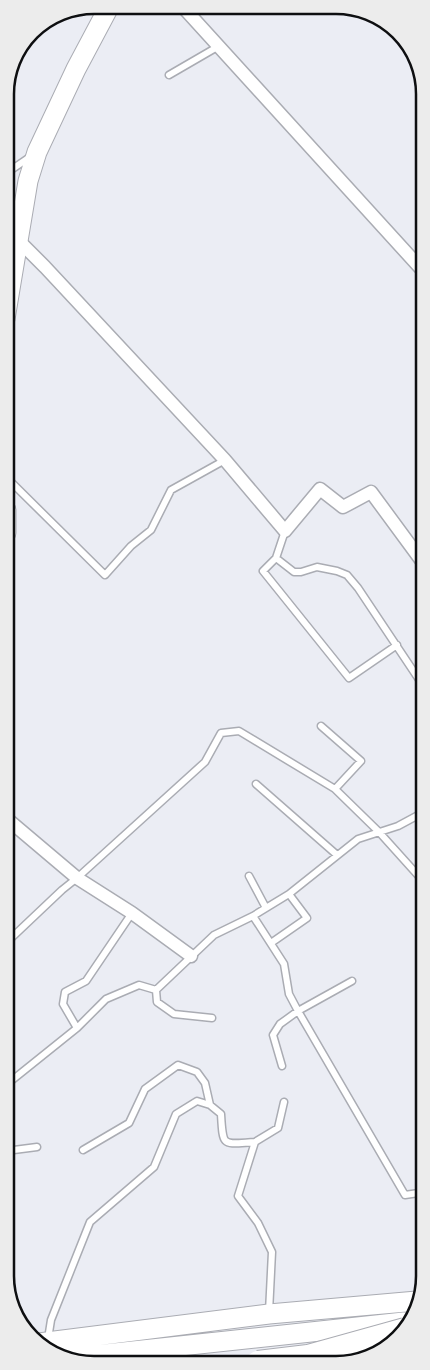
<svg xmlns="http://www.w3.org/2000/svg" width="430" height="1370" font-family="'Fira Sans',sans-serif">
  <rect width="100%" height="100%" fill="#ebedf4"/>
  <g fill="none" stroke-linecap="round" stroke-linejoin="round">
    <g stroke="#aaacb3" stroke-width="9">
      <path id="lane" d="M 169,75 L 219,46
        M 5,174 L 30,157
        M 6,477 L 105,575 L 131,546 L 151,530 L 171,490 L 225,460
        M 285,531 L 276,558 L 294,572 L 301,572 L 317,567 L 337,571 L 347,575 L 358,588 L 424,687
        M 276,558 L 263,571 L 349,678 L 397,645
        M 321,726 L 361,761 L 335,789
        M 256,784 L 337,855
        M 249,876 L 266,908
        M 253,916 L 284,964 L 289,994 L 298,1011 L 405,1195 L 425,1192
        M 6,943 L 62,890 L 77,878 L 205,762 L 221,733 L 239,731 L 335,789 L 379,832 L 424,882
        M 271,943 L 307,918 L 289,894
        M 156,990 L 157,1002 L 174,1014 L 212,1018
        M 77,1028 L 63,1004 L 65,992 L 86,981 L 132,913
        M 282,1066 L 273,1035 L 280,1024 L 298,1011 L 352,981
        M 6,1085 L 77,1028 L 106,999 L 139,985 L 156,990 L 214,935 L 253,916 L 289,894 L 358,839 L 398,826 L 424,812
        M 255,1142 L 278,1128 L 284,1102
        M 83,1150 L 129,1123 L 145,1089 L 178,1065 L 197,1072 L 205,1083 L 210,1105 L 221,1114 C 223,1148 222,1144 255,1142 L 238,1196 L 258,1223 L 272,1252 L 269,1312
        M 6,1151 L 37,1147
        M 48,1339 L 51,1320 L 90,1222 L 154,1167 L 176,1114 L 197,1101 L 210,1105"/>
    </g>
    <g stroke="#aaacb3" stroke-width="15">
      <path id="street" d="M 182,6 L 424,272
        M 18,240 L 45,267 L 225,460 L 285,531 L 320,489 L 343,507 L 371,492 L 424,564
        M 6,818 L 77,878 L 132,913 L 191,956"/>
    </g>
    <g stroke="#aaacb3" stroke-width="21">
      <path id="secondary" d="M 5,319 L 28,181 L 37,152 L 76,69 L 110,5
        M 6,510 L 6,533
        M 39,1343 L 269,1314 L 417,1301
        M 68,1358 L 404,1322"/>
    </g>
    <use href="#lane" stroke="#fff" stroke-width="6"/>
    <use href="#street" stroke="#fff" stroke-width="12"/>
    <use href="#secondary" stroke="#fff" stroke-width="19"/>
    <g stroke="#aaacb3" stroke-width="26" stroke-linecap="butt">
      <path id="highway-bridge" d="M 258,1363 L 308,1357 L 405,1330"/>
    </g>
    <use href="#highway-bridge" stroke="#fff" stroke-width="24"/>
  </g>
  <path d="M0 0H430V1370H0ZM94 14H336A80 80 0 0 1 416 94V1276A80 80 0 0 1 336 1356H94A80 80 0 0 1 14 1276V94A80 80 0 0 1 94 14Z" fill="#ececec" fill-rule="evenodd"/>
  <path fill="none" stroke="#0e0f11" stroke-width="2.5" d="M94 14H336A80 80 0 0 1 416 94V1276A80 80 0 0 1 336 1356H94A80 80 0 0 1 14 1276V94A80 80 0 0 1 94 14Z"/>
</svg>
